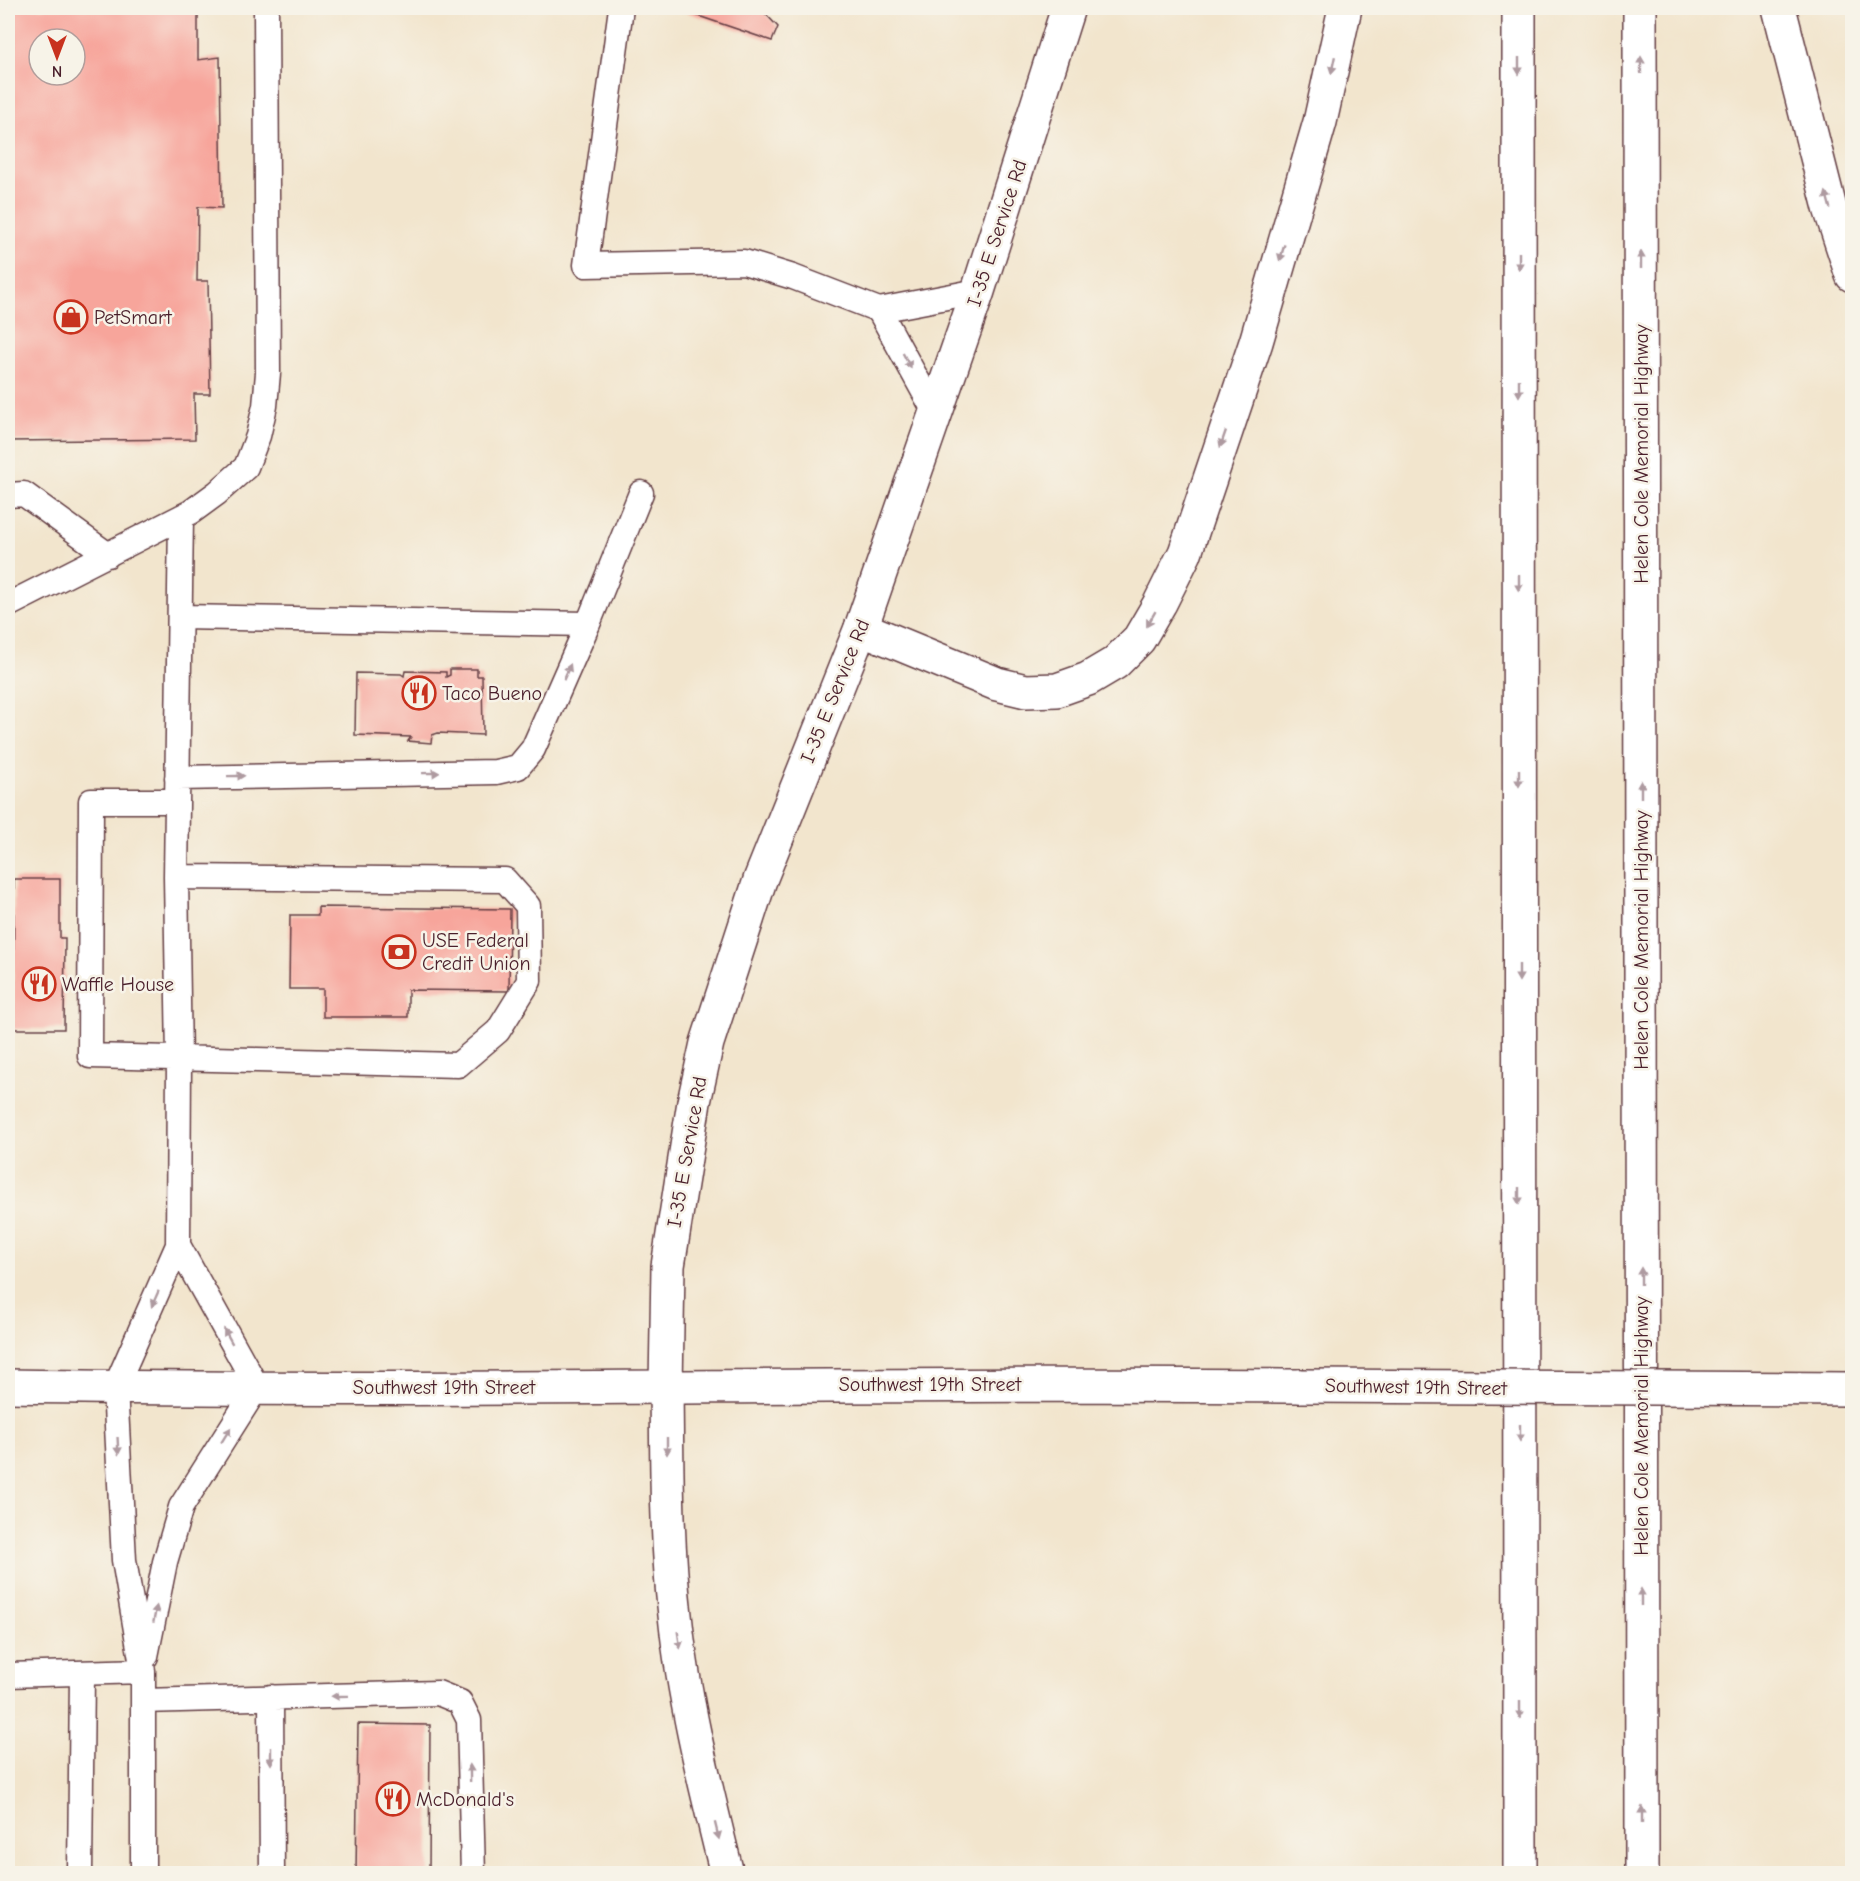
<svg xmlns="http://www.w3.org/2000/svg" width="1860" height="1881" font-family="'Comic Neue',sans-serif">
  <rect width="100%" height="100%" fill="#f7f3e8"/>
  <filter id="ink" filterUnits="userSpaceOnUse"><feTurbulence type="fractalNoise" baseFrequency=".0167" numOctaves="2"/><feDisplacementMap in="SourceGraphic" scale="12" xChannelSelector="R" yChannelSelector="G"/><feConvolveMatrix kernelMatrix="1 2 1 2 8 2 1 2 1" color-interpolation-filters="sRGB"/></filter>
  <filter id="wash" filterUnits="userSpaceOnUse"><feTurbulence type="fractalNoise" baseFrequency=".008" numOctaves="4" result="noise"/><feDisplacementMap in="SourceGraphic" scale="24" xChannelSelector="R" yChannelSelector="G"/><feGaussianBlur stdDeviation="1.35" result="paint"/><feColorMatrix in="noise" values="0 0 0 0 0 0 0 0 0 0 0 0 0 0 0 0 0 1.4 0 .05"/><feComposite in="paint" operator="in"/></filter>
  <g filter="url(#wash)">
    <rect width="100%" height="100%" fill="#f2e5cd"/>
    <g id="blocks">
      <path fill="#f7a59b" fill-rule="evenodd" d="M 8,8 L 198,8 L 198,60 L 220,57 L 222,208 L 198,207 L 197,281 L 208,281 L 210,394 L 194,394 L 195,439 L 8,441 ZM 39,39 L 75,39 L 75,75 L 39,75 Z
        M 675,8 L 763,8 L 762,10 L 778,27 L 772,41 Z
        M 450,669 L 477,669 L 477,676 L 482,676 L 483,735 L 438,733 L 432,735 L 431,743 L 408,741 L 411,737 L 355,735 L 356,673 L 401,674 L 404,676 L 405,671 L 446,672 L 446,677 L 450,675 Z
        M 14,879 L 60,879 L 60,938 L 65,938 L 64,1029 L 13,1029 Z
        M 318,907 L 510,909 L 509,991 L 408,990 L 408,1017 L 323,1017 L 323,989 L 289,989 L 290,915 L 318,915 Z
        M 358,1724 L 430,1725 L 429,1874 L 356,1874 Z"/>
    </g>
  </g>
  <g filter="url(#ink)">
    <use href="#blocks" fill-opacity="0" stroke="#633d43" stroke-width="1.5"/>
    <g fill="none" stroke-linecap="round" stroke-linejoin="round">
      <g stroke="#633d43" stroke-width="27">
        <path id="lane" d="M 621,8 L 586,265 L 744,262 L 793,277 L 879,310 L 978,291
          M 879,310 L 936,414
          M 8,495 L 24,494 L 108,555
          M 8,605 L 191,512 L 217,493 L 246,467 L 258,436 L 265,406 L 268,373 L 266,8
          M 180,617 L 588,624
          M 177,778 L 496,772 L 518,767 L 533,749 L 588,624 L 641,493
          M 176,877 L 505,880 L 528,906 L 529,981 L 498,1031 L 458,1065 L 90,1056 L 91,801 L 177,801
          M 146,1656 L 165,1562 L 181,1507 L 257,1387 L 178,1245
          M 8,1675 L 143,1671
          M 271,1697 L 272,1874
          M 143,1701 L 438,1693 L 460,1702 L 469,1720 L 473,1874
          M 80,1874 L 82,1674
          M 143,1874 L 143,1671 L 124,1560 L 115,1388 L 178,1245 L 179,1060 L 176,877 L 181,517"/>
      </g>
      <g stroke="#633d43" stroke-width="36">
        <path id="secondary" d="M 8,1386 C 439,1393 870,1382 1301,1386
          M 666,1387 L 668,1266 L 694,1102 L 707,1043 L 760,880 L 861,628 L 978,291 L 1068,8"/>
      </g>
      <g stroke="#633d43" stroke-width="36">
        <path id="highway" d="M 1519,8 L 1520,1874
          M 1640,8 L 1642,1874
          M 1779,8 L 1830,208 L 1852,275
          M 861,628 L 997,684 L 1026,691 L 1057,690 L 1088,679 L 1115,663 L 1139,639 L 1160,603 L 1185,553 L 1256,342 L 1320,122 L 1345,8
          M 666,1387 C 667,1463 666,1539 675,1615 C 684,1702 706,1788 727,1874"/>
      </g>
      <use href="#lane" stroke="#fff" stroke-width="24"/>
      <use href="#secondary" stroke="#fff" stroke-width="33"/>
      <use href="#highway" stroke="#fff" stroke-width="33"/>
      <g stroke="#633d43" stroke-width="36" stroke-linecap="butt">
        <path id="secondary-bridge" d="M 1301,1386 L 1852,1389"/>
      </g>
      <use href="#secondary-bridge" stroke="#fff" stroke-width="33"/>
    </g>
    <defs><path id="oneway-solid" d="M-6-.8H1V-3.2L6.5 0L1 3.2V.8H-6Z" transform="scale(1.5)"/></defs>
    <g fill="#ae9aa0">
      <use href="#oneway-solid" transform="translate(1333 65) rotate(102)"/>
      <use href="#oneway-solid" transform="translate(1641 65) rotate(-90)"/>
      <use href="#oneway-solid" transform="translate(1519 66) rotate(90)"/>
      <use href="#oneway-solid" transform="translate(1828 200) rotate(-105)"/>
      <use href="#oneway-solid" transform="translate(1282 253) rotate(106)"/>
      <use href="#oneway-solid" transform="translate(1641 260) rotate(-90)"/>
      <use href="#oneway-solid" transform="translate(1519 261) rotate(90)"/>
      <use href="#oneway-solid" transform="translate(907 361) rotate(62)"/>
      <use href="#oneway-solid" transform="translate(1519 388) rotate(90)"/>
      <use href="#oneway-solid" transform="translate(1223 439) rotate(109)"/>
      <use href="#oneway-solid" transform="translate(1519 583) rotate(90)"/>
      <use href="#oneway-solid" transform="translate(1151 619) rotate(120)"/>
      <use href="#oneway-solid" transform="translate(567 672) rotate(-66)"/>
      <use href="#oneway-solid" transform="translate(431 773) rotate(-1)"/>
      <use href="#oneway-solid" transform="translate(236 776) rotate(-1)"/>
      <use href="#oneway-solid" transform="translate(1519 778) rotate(90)"/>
      <use href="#oneway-solid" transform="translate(1641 789) rotate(-90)"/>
      <use href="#oneway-solid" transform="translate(1519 973) rotate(90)"/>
      <use href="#oneway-solid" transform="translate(1519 1196) rotate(90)"/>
      <use href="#oneway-solid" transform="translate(1641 1276) rotate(-90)"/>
      <use href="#oneway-solid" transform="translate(155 1299) rotate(114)"/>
      <use href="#oneway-solid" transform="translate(228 1336) rotate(-119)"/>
      <use href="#oneway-solid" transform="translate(1520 1433) rotate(90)"/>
      <use href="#oneway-solid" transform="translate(226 1435) rotate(-58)"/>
      <use href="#oneway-solid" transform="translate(118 1446) rotate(87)"/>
      <use href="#oneway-solid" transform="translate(667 1446) rotate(90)"/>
      <use href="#oneway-solid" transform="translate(1641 1597) rotate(-90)"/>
      <use href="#oneway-solid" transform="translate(155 1614) rotate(-79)"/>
      <use href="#oneway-solid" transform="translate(679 1640) rotate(81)"/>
      <use href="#oneway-solid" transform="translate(340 1696) rotate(179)"/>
      <use href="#oneway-solid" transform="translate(1520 1710) rotate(90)"/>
      <use href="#oneway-solid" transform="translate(271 1756) rotate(90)"/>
      <use href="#oneway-solid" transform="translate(470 1773) rotate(-91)"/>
      <use href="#oneway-solid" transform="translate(1642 1815) rotate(-90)"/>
      <use href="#oneway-solid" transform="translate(717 1831) rotate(76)"/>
    </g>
  </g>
  <defs>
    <g id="shop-ring" transform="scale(1.725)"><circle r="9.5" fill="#f7f3e8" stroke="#c8321e" stroke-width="1.5"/><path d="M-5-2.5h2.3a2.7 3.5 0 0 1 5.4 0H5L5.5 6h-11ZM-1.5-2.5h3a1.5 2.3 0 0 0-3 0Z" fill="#c8321e"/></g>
    <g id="restaurant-ring" transform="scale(1.725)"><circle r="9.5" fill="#f7f3e8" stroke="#c8321e" stroke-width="1.5"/><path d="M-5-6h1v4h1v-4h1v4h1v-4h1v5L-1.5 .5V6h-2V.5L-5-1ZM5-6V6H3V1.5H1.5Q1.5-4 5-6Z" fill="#c8321e"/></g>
    <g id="bank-ring" transform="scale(1.725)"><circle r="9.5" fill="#f7f3e8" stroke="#c8321e" stroke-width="1.5"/><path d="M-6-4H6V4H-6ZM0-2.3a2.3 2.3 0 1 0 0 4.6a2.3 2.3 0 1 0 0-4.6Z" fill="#c8321e"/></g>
  </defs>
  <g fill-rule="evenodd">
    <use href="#shop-ring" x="71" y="317"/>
    <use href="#restaurant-ring" x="419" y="693"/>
    <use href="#bank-ring" x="399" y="952"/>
    <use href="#restaurant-ring" x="39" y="984"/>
    <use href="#restaurant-ring" x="393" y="1799"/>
  </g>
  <g text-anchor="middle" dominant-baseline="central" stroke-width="5" stroke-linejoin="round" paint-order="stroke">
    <g font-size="20" fill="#4a1f2b" stroke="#f7f3e8">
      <text transform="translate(997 233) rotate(-72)">I-35 E Service Rd</text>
      <text transform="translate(1641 454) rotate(-90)">Helen Cole Memorial Highway</text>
      <text transform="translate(835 691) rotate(-68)">I-35 E Service Rd</text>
      <text transform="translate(1641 940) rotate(-90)">Helen Cole Memorial Highway</text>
      <text transform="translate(687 1152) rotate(-80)">I-35 E Service Rd</text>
      <text x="930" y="1384">Southwest 19th Street</text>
      <text x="444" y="1387">Southwest 19th Street</text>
      <text transform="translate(1416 1387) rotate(1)">Southwest 19th Street</text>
      <text transform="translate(1641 1426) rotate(-90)">Helen Cole Memorial Highway</text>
    </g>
    <g font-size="20" fill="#4a1f2b" stroke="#f7f3e8" text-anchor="start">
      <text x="94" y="317">PetSmart</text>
      <text x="442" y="693">Taco Bueno</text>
      <text x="422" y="940">USE Federal<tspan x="422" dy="23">Credit Union</tspan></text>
      <text x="62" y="984">Waffle House</text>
      <text x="416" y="1799">McDonald's</text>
    </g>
  </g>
  <rect width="1860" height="1881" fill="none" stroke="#f7f3e8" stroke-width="30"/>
  <g transform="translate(57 57) rotate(180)"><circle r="28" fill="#f7f3e8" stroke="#b29e9c" stroke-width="1.5"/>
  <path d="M0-4.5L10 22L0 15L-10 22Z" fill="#c8321e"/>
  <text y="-9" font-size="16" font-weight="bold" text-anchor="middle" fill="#4a1f2b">N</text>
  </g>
</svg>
